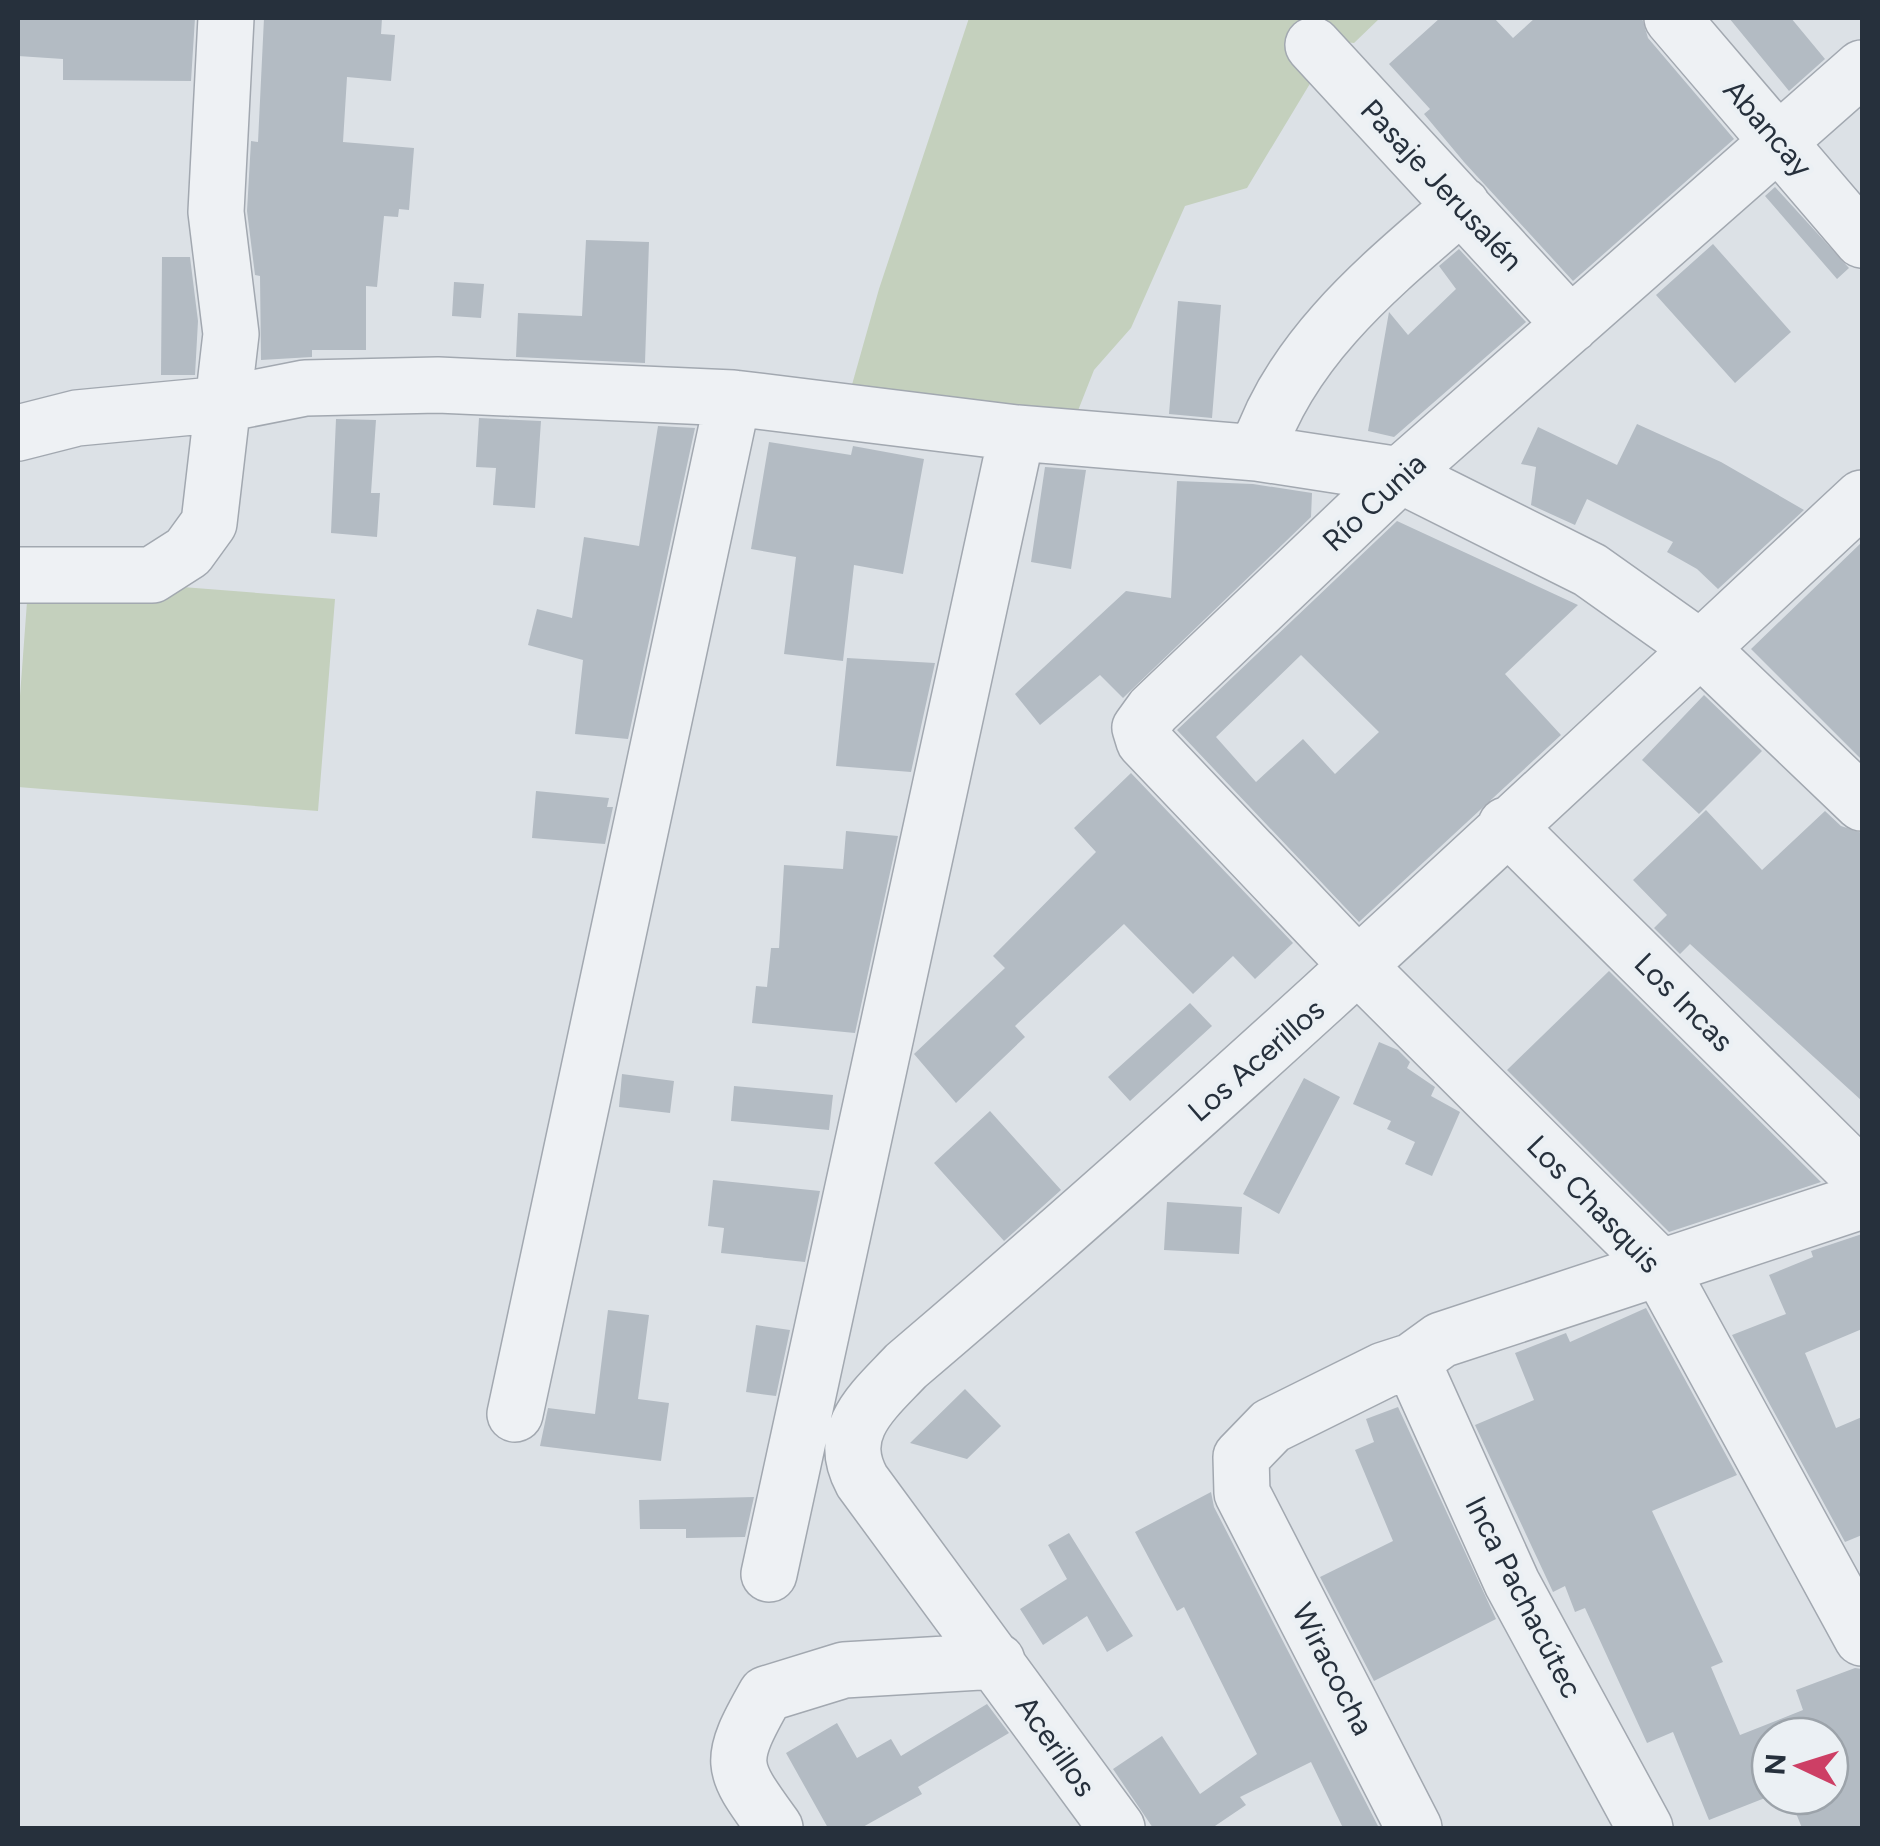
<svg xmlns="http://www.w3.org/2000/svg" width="1880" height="1846" font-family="Figtree,sans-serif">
  <rect width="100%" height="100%" fill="#dce1e6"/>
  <path fill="#c4d0bd" d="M 969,18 L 1380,18 L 1354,43 L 1307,38 L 1314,77 L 1247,188 L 1185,206 L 1131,328 L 1094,370 L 1068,436 L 844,413 L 879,289 Z
    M 29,575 L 335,599 L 318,811 L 18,787 L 18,723 Z"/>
  <path fill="#b3bbc3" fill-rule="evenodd" d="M 18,18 L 195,18 L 191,81 L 63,80 L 63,59 L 18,56 Z
    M 264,18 L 382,18 L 381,34 L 395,35 L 391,81 L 347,77 L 343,142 L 414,148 L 409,210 L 399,209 L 398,217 L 384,216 L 377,287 L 366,286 L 366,350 L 312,350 L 312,357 L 261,360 L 260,276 L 255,275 L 247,211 L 251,141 L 258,142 Z
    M 1440,18 L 1494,18 L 1513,38 L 1535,18 L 1642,18 L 1648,38 L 1734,139 L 1573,281 L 1464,162 L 1424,114 L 1430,109 L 1389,64 Z
    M 1729,18 L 1791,18 L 1825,59 L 1789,91 Z
    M 1775,187 L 1849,268 L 1837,279 L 1765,196 Z
    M 586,240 L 649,242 L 645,363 L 516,357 L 518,313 L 582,316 Z
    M 1713,244 L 1791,332 L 1735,383 L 1656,295 Z
    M 1459,249 L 1526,322 L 1394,437 L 1368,431 L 1389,312 L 1408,335 L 1456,289 L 1439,266 Z
    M 162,257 L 190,257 L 198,321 L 195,375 L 161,375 Z
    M 454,282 L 484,284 L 481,318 L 452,316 Z
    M 1178,301 L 1221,305 L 1212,418 L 1169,414 Z
    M 479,418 L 541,421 L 535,508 L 493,505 L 496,468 L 476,467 Z
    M 336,419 L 376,420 L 371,493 L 380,493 L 377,537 L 331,533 Z
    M 1637,424 L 1721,462 L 1804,510 L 1718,589 L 1697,569 L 1667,552 L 1673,542 L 1587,499 L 1575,525 L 1531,505 L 1536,467 L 1521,464 L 1538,427 L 1617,465 Z
    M 658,426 L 695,428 L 628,739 L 575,734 L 583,660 L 528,645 L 537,609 L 572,618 L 584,537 L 639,546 Z
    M 769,442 L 851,455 L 853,446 L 924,459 L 903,574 L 854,565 L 843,661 L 784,654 L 796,557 L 751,549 Z
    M 1045,467 L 1086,470 L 1071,569 L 1031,562 Z
    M 1177,481 L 1253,484 L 1312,493 L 1311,517 L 1123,698 L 1100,675 L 1040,725 L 1015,694 L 1126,591 L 1171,598 Z
    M 1397,521 L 1578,605 L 1505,674 L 1561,735 L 1359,922 L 1177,730 ZM 1301,655 L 1379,732 L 1335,774 L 1303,739 L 1256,782 L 1216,737 Z
    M 1862,542 L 1862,760 L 1751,649 Z
    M 847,658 L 935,663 L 911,772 L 836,766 Z
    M 1704,695 L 1762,751 L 1699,814 L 1642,760 Z
    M 1131,773 L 1293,943 L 1255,979 L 1233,956 L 1193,994 L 1124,924 L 1015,1026 L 1025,1037 L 956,1103 L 914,1054 L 1005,968 L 993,956 L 1096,852 L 1074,828 Z
    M 536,791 L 609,798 L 607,807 L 613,807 L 605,844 L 532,838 Z
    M 1706,810 L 1762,870 L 1825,811 L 1841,826 L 1862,833 L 1862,1101 L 1690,944 L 1680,954 L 1654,928 L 1667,915 L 1633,880 Z
    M 846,831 L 898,836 L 855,1033 L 752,1023 L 756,986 L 767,987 L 771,948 L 779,948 L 784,865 L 843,869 Z
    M 1609,971 L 1821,1182 L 1669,1232 L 1507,1070 Z
    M 1190,1003 L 1212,1026 L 1130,1101 L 1108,1077 Z
    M 1379,1042 L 1398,1050 L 1410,1062 L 1407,1068 L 1435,1087 L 1431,1096 L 1460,1112 L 1432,1176 L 1405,1164 L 1415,1142 L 1387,1129 L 1391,1121 L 1353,1104 Z
    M 622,1074 L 674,1081 L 670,1113 L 619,1107 Z
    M 1304,1078 L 1340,1097 L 1279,1214 L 1243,1194 Z
    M 734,1086 L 833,1095 L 829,1130 L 731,1121 Z
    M 990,1111 L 1061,1190 L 1004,1241 L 934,1163 Z
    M 713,1180 L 820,1191 L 805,1262 L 721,1253 L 724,1228 L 708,1226 Z
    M 1167,1202 L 1242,1207 L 1239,1254 L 1164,1250 Z
    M 1862,1234 L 1862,1329 L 1805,1353 L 1836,1428 L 1862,1417 L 1862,1535 L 1845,1542 L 1732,1335 L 1786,1314 L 1769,1275 L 1813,1257 L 1811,1251 Z
    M 1646,1308 L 1737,1475 L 1652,1511 L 1723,1662 L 1711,1667 L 1740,1735 L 1803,1710 L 1796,1690 L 1855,1668 L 1862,1669 L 1862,1828 L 1802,1828 L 1789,1796 L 1830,1796 L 1830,1736 L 1770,1736 L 1770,1796 L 1709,1820 L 1673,1732 L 1647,1743 L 1585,1608 L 1575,1612 L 1565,1586 L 1553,1592 L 1475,1425 L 1534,1400 L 1515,1353 L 1566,1333 L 1570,1342 Z
    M 608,1310 L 649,1315 L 638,1399 L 669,1403 L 661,1461 L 540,1446 L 548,1408 L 595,1414 Z
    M 756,1325 L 790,1330 L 776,1396 L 746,1392 Z
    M 965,1389 L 1001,1426 L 967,1459 L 910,1443 Z
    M 1398,1407 L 1496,1619 L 1374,1681 L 1320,1577 L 1393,1541 L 1355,1450 L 1374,1442 L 1366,1419 Z
    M 1211,1492 L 1214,1507 L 1379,1828 L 1343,1828 L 1311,1762 L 1240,1797 L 1246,1805 L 1212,1828 L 1153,1828 L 1113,1769 L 1162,1736 L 1200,1794 L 1257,1754 L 1184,1607 L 1177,1611 L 1135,1532 Z
    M 754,1497 L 745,1537 L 686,1538 L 686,1529 L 640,1529 L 639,1500 Z
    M 1069,1533 L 1133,1636 L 1107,1652 L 1087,1616 L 1043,1645 L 1020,1609 L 1067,1579 L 1048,1545 Z
    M 987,1704 L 1009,1733 L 918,1787 L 922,1794 L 861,1828 L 828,1828 L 786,1753 L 837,1723 L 857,1758 L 891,1739 L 901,1756 Z"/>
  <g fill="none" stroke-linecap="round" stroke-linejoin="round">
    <g stroke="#a2a8b0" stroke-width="58">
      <path id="minor" d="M 1672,18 L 1862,240
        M 1313,45 L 1571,325
        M 1862,68 L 1400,475 L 1153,710 L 1140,728 L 1144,741 L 1360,968 L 1658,1265 L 1862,1638
        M 18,433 L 77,418 L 224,404 L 305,388 L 438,385 L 733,398 L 1017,433 L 1257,453 L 1400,475 L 1590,570 L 1700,648 L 1862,803
        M 1257,453 C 1291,347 1381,275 1462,205
        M 18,575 L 152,575 L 188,552 L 209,523 L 231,334 L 216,212 L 226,18
        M 1506,825 L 1862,1178
        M 1412,1361 L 1512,1583 L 1645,1828
        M 515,1414 L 733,398
        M 769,1574 L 1017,433
        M 775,1828 C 731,1767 726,1764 766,1694 L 844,1670 L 997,1661
        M 1117,1828 L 862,1481 C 835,1431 873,1401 906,1366 C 1234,1087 1547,791 1862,498
        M 1414,1828 L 1242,1493 L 1241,1457 L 1271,1426 L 1384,1370 L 1412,1361 L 1441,1340 L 1862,1201"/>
    </g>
    <use href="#minor" stroke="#eef1f4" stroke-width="55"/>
  </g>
  <g text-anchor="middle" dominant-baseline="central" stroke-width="9" stroke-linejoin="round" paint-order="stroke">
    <g font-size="30" fill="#26303c" stroke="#ebf0f4">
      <text transform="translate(1768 128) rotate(49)">Abancay</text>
      <text transform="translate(1442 185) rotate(47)">Pasaje Jerusalén</text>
      <text transform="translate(1374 502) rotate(-43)">Río Cunia</text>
      <text transform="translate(1684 1002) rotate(45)">Los Incas</text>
      <text transform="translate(1256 1060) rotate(-41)">Los Acerillos</text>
      <text transform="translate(1594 1204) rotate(46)">Los Chasquis</text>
      <text transform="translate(1524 1597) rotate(63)">Inca Pachacútec</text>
      <text transform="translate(1333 1669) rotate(63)">Wiracocha</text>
      <text transform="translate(1056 1746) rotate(55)">Acerillos</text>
    </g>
  </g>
  <rect width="1880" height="1846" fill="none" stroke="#26303c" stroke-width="40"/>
  <g transform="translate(1800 1766) rotate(274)"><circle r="48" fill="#ebf0f4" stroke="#9ca3aa" stroke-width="2.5"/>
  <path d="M0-8L18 38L0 25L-18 38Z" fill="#cd3f65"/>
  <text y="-15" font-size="28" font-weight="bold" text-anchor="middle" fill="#26303c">N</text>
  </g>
</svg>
